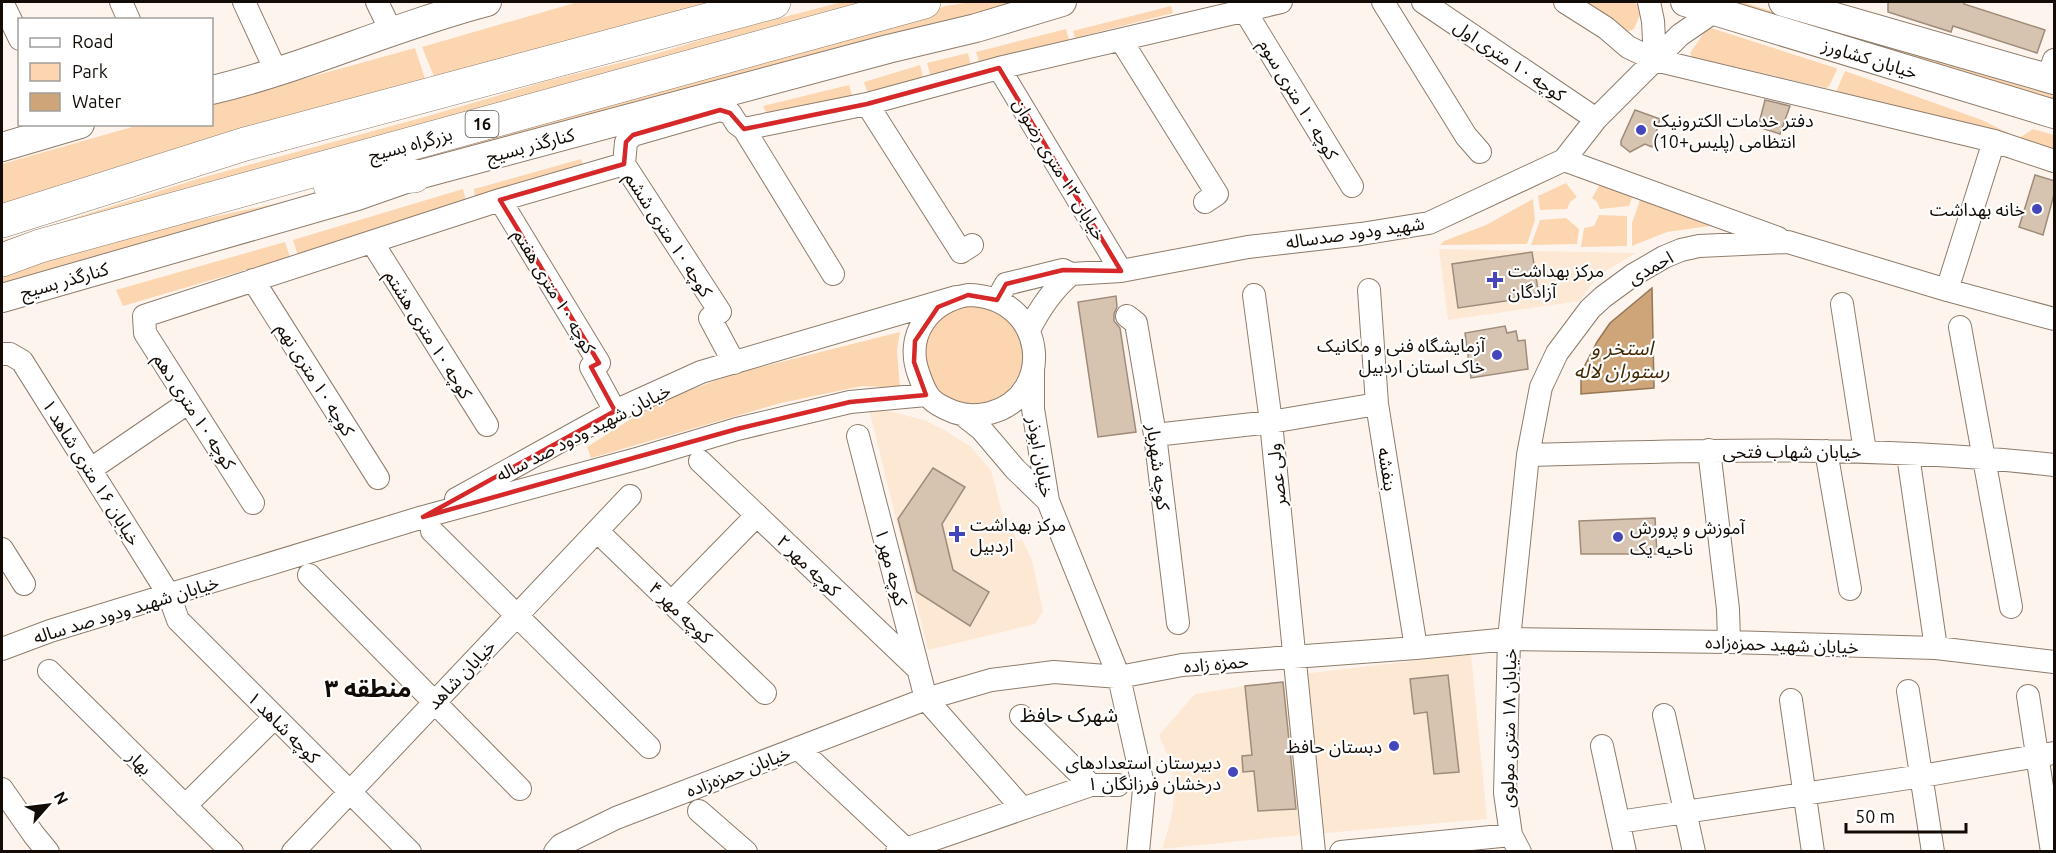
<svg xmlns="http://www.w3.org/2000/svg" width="2056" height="853" font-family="Ubuntu,'Noto Sans Arabic',sans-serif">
  <rect width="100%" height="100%" fill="#fdf5ed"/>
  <path fill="#fde8d4" d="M 1439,249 L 1636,253 L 1599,275 L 1579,301 L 1448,320 Z
    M 869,409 L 893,412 L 924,420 L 943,429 L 971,447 L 991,470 L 1006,528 L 1012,527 L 1017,541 L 1022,539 L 1032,560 L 1043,611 L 1035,624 L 928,650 Z
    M 1471,654 L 1487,819 L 1315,834 L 1302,674 Z
    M 1286,682 L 1300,835 L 1162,849 L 1171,819 L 1174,799 L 1174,780 L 1171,764 L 1159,735 L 1195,694 L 1245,686 Z"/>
  <path fill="#fbd6b1" d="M 578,2 L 735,2 L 437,84 L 422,47 Z
    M 842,2 L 877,2 L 2,249 L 2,241 L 197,179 L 428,116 L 547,81 L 655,54 L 730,31 Z
    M 973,2 L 1011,2 L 988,13 L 568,129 L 353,174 L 904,23 L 945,6 Z
    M 1580,2 L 1630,2 L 1637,4 L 1642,10 L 1634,29 L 1624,33 Z
    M 1722,2 L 1742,2 L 2054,96 L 2054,107 Z
    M 1171,6 L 1173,13 L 1075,38 L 1073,31 Z
    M 1708,27 L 1836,68 L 1837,70 L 1829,86 L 1826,88 L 1692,57 L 1690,53 Z
    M 1066,29 L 1069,40 L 980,66 L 976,52 Z
    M 415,48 L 427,85 L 2,207 L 2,164 L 139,125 L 212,124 L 212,104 Z
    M 968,53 L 971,66 L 931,78 L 927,63 Z
    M 920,65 L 923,77 L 868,94 L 864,82 Z
    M 1845,71 L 1982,120 L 2008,133 L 2005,139 L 1836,92 Z
    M 849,85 L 853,98 L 769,118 L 763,106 Z
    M 2033,129 L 2054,135 L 2054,155 L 2016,140 Z
    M 581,159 L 584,170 L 475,200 L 474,189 Z
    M 1601,182 L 1634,192 L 1629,206 L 1600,209 L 1597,202 L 1592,198 Z
    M 1566,183 L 1577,197 L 1570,202 L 1567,209 L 1540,210 L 1538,196 Z
    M 368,184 L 2,289 L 2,276 L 64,256 L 179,224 Z
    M 463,189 L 466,201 L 298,256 L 293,240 Z
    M 1642,194 L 1717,225 L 1667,232 L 1632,246 L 1632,223 Z
    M 1533,199 L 1535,220 L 1527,244 L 1440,245 L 1444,241 L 1486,225 Z
    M 1599,215 L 1627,216 L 1627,246 L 1581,247 L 1584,228 L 1594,226 Z
    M 1566,218 L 1579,229 L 1577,244 L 1531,245 L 1540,220 Z
    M 285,242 L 290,257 L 123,306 L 116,290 Z
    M925 355a49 49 0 1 1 98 0a49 49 0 1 1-98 0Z
    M 900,332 L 897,350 L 900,388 L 862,386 L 781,403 L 591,458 L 587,447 L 659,401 L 737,373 Z"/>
  <path fill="#cea479" stroke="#967656" stroke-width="1.5" d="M 1652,288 L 1654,388 L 1581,394 L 1581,373 L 1597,342 L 1610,323 Z"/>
  <path fill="#d6c3b0" stroke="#9e8b7a" stroke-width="1.5" d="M 1888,2 L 1964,2 L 1964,4 L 2045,30 L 2037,53 L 1953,26 L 1951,32 L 1888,12 Z
    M 1765,100 L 1790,106 L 1780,134 L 1758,127 Z
    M 1635,110 L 1660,119 L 1652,147 L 1645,144 L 1630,152 L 1621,145 L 1621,141 Z
    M 2035,175 L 2055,181 L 2055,191 L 2043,235 L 2019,227 Z
    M 1532,252 L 1539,296 L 1458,308 L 1452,264 Z
    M 1116,296 L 1117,307 L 1114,314 L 1114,321 L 1120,328 L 1136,432 L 1098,437 L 1078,302 Z
    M 1505,326 L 1507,333 L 1516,331 L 1518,341 L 1525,340 L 1528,369 L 1471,378 L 1465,333 Z
    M 933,468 L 965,487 L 942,524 L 953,570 L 989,592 L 970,626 L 917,592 L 898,519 Z
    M 1655,518 L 1657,554 L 1581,554 L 1579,521 Z
    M 1448,675 L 1459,772 L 1434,774 L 1427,712 L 1414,714 L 1410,679 Z
    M 1283,682 L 1296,809 L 1258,811 L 1254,771 L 1243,772 L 1242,756 L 1252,755 L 1245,686 Z"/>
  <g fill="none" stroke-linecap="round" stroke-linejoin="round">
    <g stroke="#8e7c6b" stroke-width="24">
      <path id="minor" d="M 2,2 L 20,39
        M 121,2 L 129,20
        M 244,2 L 276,71
        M 377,2 L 391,31
        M 1383,2 L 1466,136 L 1480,152
        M 1423,2 L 1596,119
        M 1565,2 L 1606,28 L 1628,47 L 1655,60 L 1994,141 L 2054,161
        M 1649,2 L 1653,21 L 1655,60
        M 1245,11 L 1352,186
        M 1121,40 L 1217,194 L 1205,202
        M 999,68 L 1121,271
        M 2048,78 L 2054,60
        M 867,104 L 961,252 L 972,245
        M 744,129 L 833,274
        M 1564,160 L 1778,238
        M 624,164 L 626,142 L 633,135 L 720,110 L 730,113 L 737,124 L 744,129 L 867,104 L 999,68 L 1281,2
        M 624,164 L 720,312 L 710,318 L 734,363
        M 500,200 L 599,363 L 591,367 L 615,411
        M 372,242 L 487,425
        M 253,280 L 378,478
        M 1369,290 L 1377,404 L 1416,648
        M 1947,290 L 1994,141
        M 968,295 C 1046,296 1057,395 990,413 C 978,416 966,416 954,412 C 931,403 927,398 919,375 C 904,335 929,302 968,295 Z
        M 1254,295 L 1271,422 L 1314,852
        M 997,300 L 1006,284 L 1063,270 L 1071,274 L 1121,271 L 1248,247 L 1361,234 L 1429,223 L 1564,160 L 1596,119 L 1680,35 L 1715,11
        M 1842,304 L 1865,451
        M 1127,316 L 1136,323 L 1155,435 L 1178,623
        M 1960,327 L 2011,607
        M 1029,330 C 1040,308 1052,290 1071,274
        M 2,354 L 10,354 L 22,361 L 169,595 L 178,620 L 410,852
        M 1033,368 L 1033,409 L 1048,501 L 1119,677 L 1144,789 L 1138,852
        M 962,414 L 981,429 L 1015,469 L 1048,501
        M 1155,435 L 1271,422 L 1377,404
        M 858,436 L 926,699 L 1022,808
        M 1709,450 L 1728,609 L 1729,642
        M 1826,451 L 1850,589
        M 1528,455 C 1704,450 1880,445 2054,465
        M 1908,455 L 1936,648
        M 700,461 L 918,669
        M 91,469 L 189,402
        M 456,499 L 615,411 L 701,372 L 956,297
        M 253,503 L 145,333 L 144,316 L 500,200 L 624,164
        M 432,531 L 649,747
        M 597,531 L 765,693
        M 2,549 L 24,584
        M 309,575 L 520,789
        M 671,603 L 757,515
        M 2,649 L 50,631 L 423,517 L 640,458 L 737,429 L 850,402 L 926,395
        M 49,671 L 232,852
        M 1908,691 L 1933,852
        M 2028,696 L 2052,852
        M 1791,700 L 1813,852
        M 1664,715 L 1694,852
        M 1021,716 L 1091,785
        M 1602,746 L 1625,852
        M 798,748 L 909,852
        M 2,789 L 34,835 L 48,852
        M 185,806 L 274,718
        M 699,811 L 746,852
        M 1619,822 L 1922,776 L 2054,753
        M 293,852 L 630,496
        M 555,852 L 561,845 L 616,818 L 926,699 L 991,680 L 1054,672 L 1119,677 L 1182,665 L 1416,648 L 1509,639 L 1729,642 L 1936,648 L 2054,662
        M 897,852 L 1091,785 L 1118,785
        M 1341,852 L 1511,835
        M 1520,852 L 1511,835 L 1505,793 L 1509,639 L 1528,455 L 1541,387 L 1557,353 L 1590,309 L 1603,297 L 1633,275 L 1664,257 L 1681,250 L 1699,246 L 1788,242 L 1947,290 L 2054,319"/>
    </g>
    <g stroke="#8e7c6b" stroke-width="30">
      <path id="major" d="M 1685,2 L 2054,114
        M 1783,2 L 2054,80
        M 212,90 C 305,68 394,26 487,2
        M 2,147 L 80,124
        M 2,298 L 357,196 L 414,176 L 888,49 L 976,28 L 1062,2"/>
    </g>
    <g stroke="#8e7c6b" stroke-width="34">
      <path id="highway" d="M 330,185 L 353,180 L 414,176
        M 2,221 L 245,144 L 774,2
        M 2,260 L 40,246 L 924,2"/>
    </g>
    <use href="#minor" stroke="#fff" stroke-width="22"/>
    <use href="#major" stroke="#fff" stroke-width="28"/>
    <use href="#highway" stroke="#fff" stroke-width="33"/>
  </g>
  <path fill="none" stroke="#d62828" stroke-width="4.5" stroke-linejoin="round" d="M 999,68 L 1121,271 L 1063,270 L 1006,284 L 997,300 L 968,295 L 938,307 L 915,341 L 914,362 L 926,395 L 850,402 L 737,429 L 423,517 L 615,411 L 591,367 L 599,363 L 500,200 L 624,164 L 626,142 L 633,135 L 720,110 L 730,113 L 744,129 L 867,104 Z"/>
  <g fill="#4546bb" stroke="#fff" stroke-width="2">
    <circle cx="1641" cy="130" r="6"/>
    <circle cx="2037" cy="209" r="6"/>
    <path d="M1492 271h6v6h6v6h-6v6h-6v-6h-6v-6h6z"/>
    <circle cx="1497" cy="355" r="6"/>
    <path d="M954 525h6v6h6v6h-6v6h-6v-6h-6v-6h6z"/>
    <circle cx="1618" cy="537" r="6"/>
    <circle cx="1394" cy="746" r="6"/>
    <circle cx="1233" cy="772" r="6"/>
  </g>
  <g text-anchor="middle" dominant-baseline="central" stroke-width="4.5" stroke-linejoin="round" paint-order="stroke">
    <rect fill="#fff" stroke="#5a5551" stroke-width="1.5" x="465.5" y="111" width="33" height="26" rx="4.5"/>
    <g font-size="16" font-weight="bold" fill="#130c06">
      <text x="482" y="124">16</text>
    </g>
    <g font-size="18" fill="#130c06" stroke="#fff">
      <text transform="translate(1870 58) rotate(17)">خیابان کشاورز</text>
      <text transform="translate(1510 60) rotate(34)">کوچه ۱۰ متری اول</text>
      <text transform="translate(1299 99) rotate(59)">کوچه ۱۰ متری سوم</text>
      <text transform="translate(410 144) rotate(-15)">بزرگراه بسیج</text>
      <text transform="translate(530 145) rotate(-15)">کنارگذر بسیج</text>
      <text transform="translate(1060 169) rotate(59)">خیابان ۱۲ متری رضوان</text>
      <text transform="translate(1355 232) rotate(-8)">شهید ودود صدساله</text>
      <text transform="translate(669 234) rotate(57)">کوچه ۱۰ متری ششم</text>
      <text transform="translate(1650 267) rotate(-29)">احمدی</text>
      <text transform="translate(64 280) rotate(-16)">کنارگذر بسیج</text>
      <text transform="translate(555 291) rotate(59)">کوچه ۱۰ متری هفتم</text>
      <text transform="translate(429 334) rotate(58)">کوچه ۱۰ متری هشتم</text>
      <text transform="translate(316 379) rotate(58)">کوچه ۱۰ متری نهم</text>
      <text transform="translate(195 411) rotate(57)">کوچه ۱۰ متری دهم</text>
      <text transform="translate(583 432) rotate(-27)">خیابان شهید ودود صد ساله</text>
      <text x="1792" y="451">خیابان شهاب فتحی</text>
      <text transform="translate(1041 457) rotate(80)">خیابان ابوذر</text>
      <text transform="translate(1159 467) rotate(83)">کوچه شهریار</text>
      <text transform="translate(1388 469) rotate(81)">بنفشه</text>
      <text transform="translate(92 472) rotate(58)">خیابان ۱۶ متری شاهد ۱</text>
      <text transform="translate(1276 475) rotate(-96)">ولی عصر</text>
      <text transform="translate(809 565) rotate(44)">کوچه مهر ۲</text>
      <text transform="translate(892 567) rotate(75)">کوچه مهر ۱</text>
      <text transform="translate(126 609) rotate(-17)">خیابان شهید ودود صد ساله</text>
      <text transform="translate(681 612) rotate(44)">کوچه مهر ۴</text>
      <text transform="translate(1782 644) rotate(2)">خیابان شهید حمزه‌زاده</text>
      <text transform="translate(1216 663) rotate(-5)">حمزه زاده</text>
      <text transform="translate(461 674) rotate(-46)">خیابان شاهد</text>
      <text transform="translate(284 727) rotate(45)">کوچه شاهد ۱</text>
      <text transform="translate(1508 728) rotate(-89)">خیابان ۱۸ متری مولوی</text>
      <text transform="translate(140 762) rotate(45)">بهار</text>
      <text transform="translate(738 771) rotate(-21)">خیابان حمزه‌زاده</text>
    </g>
    <g font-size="18" fill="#130c06" stroke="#fff" text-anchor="start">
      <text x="1653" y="120">دفتر خدمات الکترونیک<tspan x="1653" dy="21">انتظامی (پلیس+10)</tspan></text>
      <text x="2025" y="209" text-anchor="end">خانه بهداشت</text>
      <text x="1508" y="270">مرکز بهداشت<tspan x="1508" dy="21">آزادگان</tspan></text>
      <text x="1485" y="345" text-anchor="end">آزمایشگاه فنی و مکانیک<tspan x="1485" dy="21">خاک استان اردبیل</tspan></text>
      <text x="970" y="524">مرکز بهداشت<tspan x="970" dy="21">اردبیل</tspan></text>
      <text x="1630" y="527">آموزش و پرورش<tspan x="1630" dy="21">ناحیه یک</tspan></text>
      <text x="1382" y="746" text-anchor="end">دبستان حافظ</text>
      <text x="1221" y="762" text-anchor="end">دبیرستان استعدادهای<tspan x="1221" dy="21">درخشان فرزانگان ۱</tspan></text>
    </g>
    <g font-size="20" font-style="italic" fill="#442804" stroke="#fff">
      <text x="1622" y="347">استخر و<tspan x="1622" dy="23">رستوران لاله</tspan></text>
    </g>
    <g font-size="20" fill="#130c06" stroke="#fff">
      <text x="1069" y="714">شهرک حافظ</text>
    </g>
    <g font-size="24" font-weight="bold" fill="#130c06" stroke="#fff">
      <text x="368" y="688">منطقه ۳</text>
    </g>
  </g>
  <rect width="2056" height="853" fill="none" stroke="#130c06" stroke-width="6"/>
  <rect x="18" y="18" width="195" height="108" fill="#ffffff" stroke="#a19e9b" stroke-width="1.5"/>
  <rect x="30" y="38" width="30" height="9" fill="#ffffff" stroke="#a19e9b" stroke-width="1.5"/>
  <text x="72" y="48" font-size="18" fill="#130c06">Road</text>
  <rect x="30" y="63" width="30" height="18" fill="#fbd6b1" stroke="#a19e9b" stroke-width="1.5"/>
  <text x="72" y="78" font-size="18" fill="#130c06">Park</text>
  <rect x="30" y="93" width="30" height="18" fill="#cea479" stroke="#a19e9b" stroke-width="1.5"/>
  <text x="72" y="108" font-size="18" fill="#130c06">Water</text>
  <g transform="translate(48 805) rotate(62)" stroke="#ffffff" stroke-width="4.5" paint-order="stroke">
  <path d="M0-4.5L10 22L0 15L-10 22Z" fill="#130c06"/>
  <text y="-9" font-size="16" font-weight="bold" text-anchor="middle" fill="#130c06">N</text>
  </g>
  <path d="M1846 823v9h120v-9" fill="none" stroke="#130c06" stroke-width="3"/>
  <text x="1855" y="823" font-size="18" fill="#130c06" stroke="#ffffff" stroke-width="4.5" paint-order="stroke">50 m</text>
</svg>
